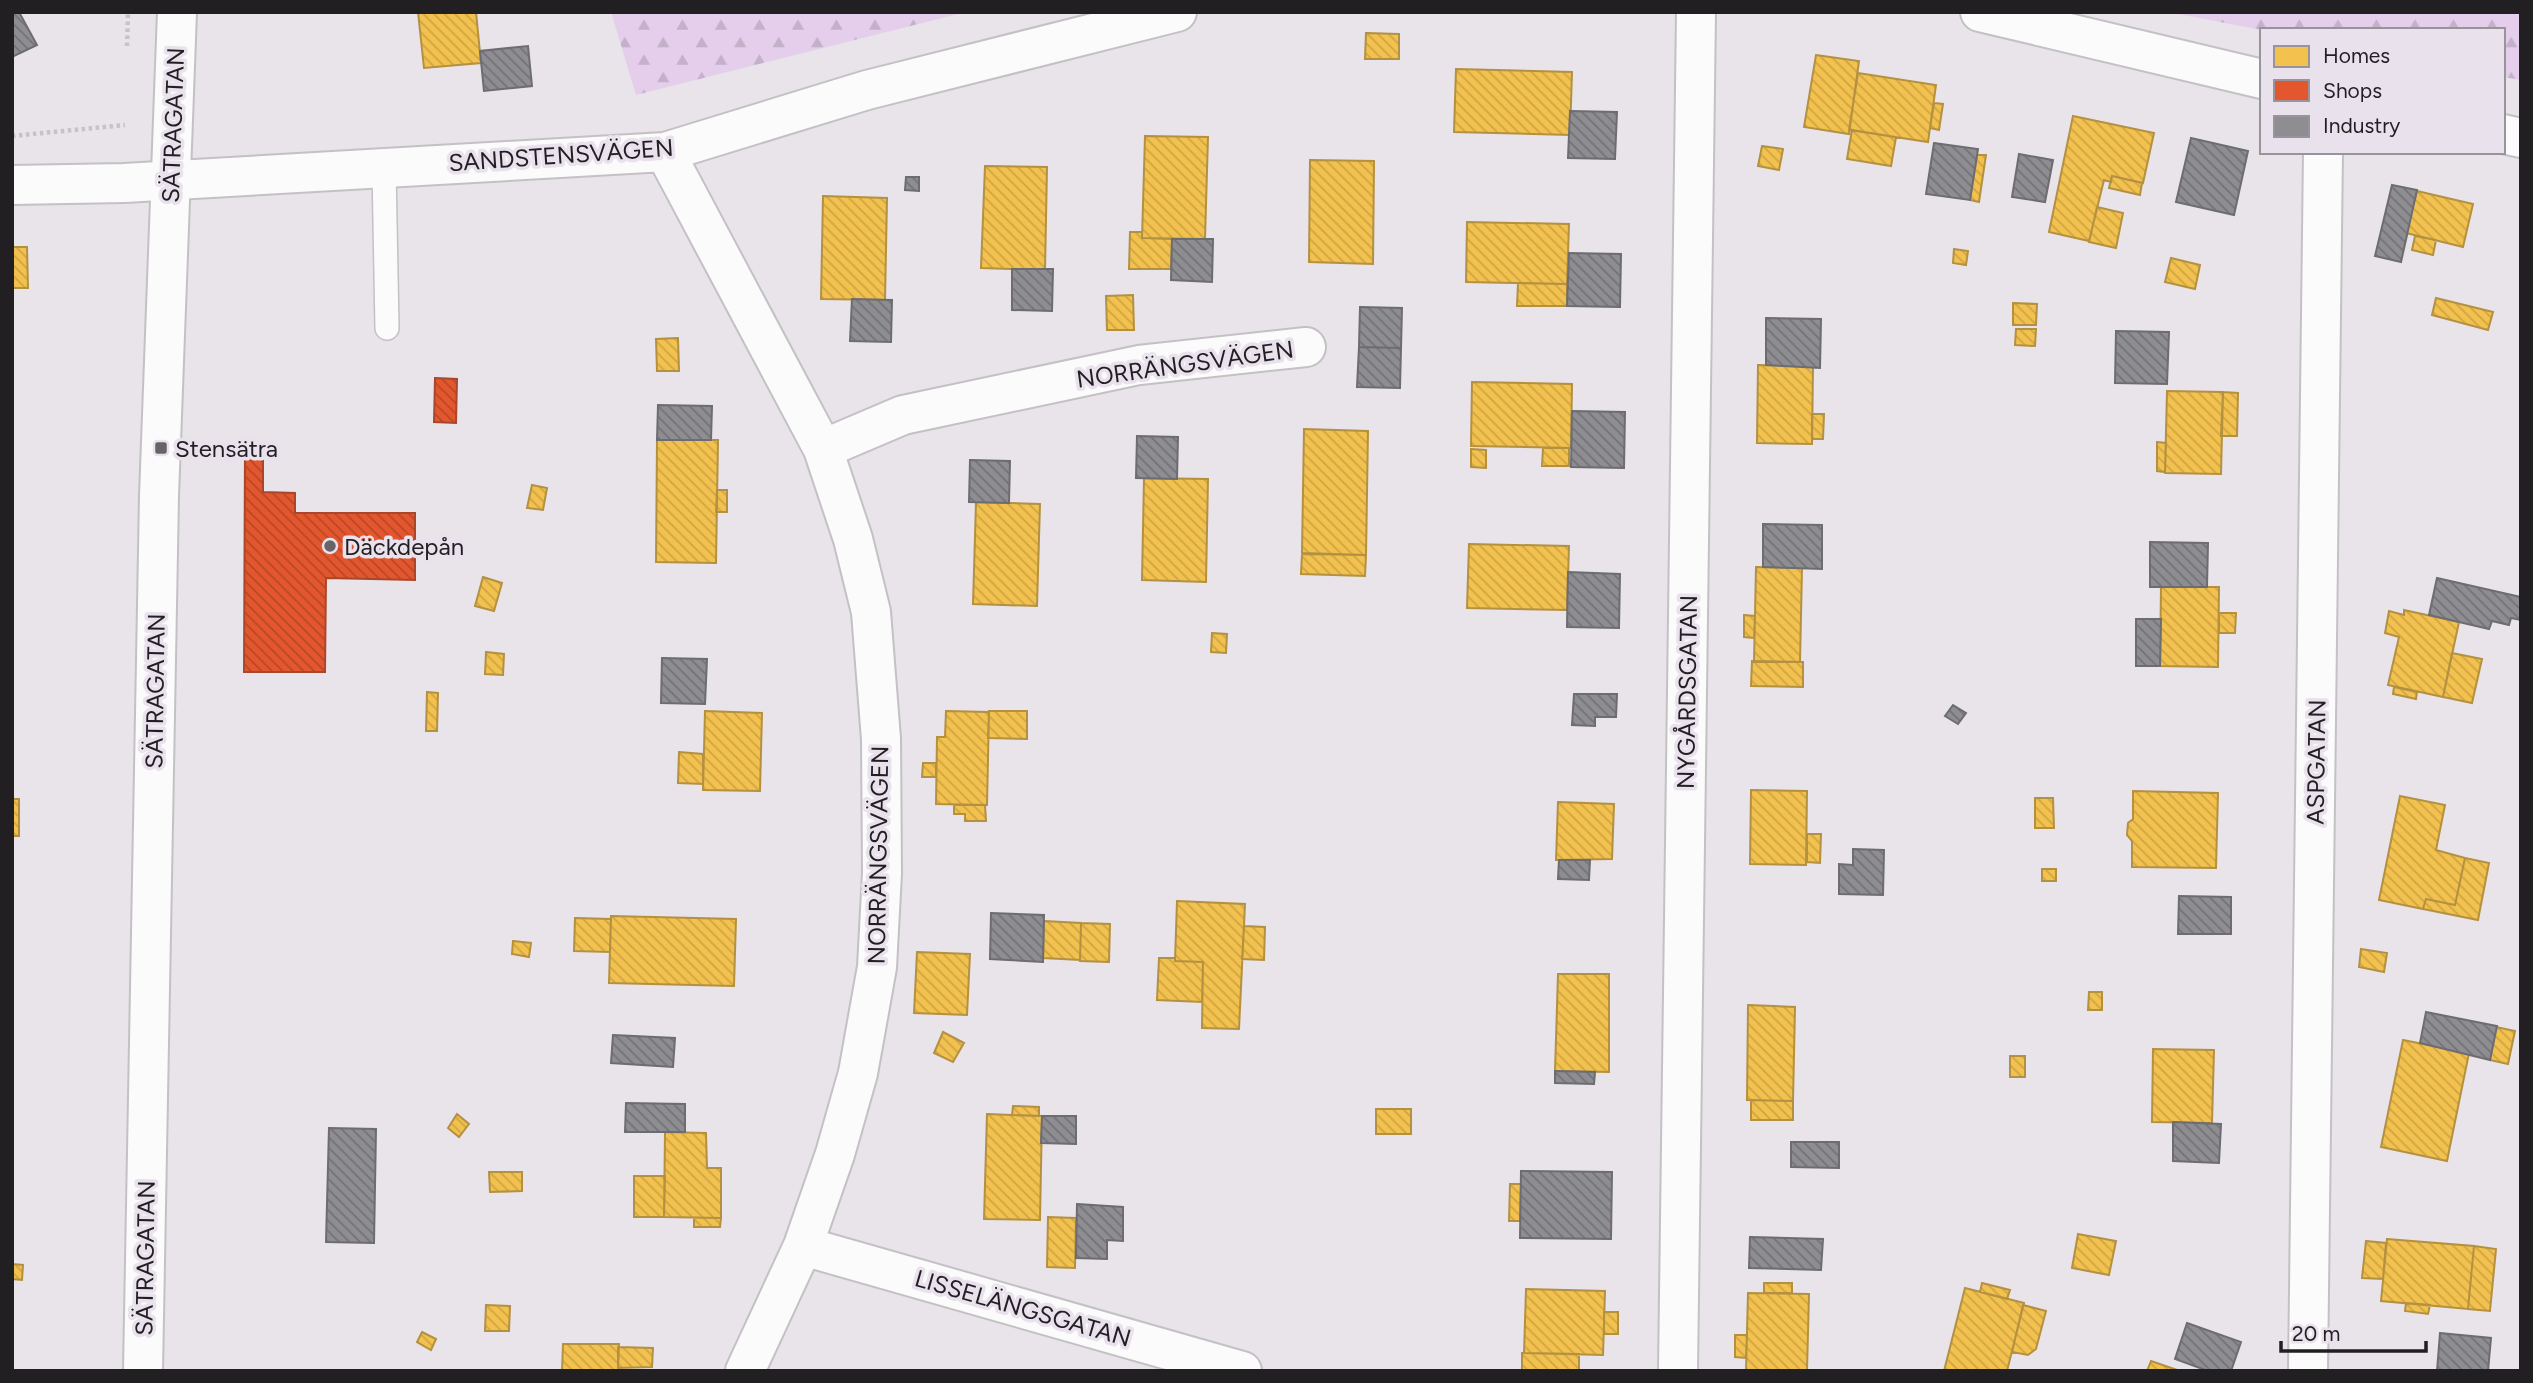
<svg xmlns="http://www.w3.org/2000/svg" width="2533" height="1383" font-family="Figtree,sans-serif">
  <defs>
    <pattern id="forest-firs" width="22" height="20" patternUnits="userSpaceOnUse" patternTransform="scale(1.75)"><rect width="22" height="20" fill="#e4ceeb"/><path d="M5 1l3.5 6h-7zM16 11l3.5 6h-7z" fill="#c3b0c9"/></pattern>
    <pattern id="homes-back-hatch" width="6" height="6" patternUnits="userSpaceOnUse" patternTransform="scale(1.75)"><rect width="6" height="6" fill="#f2c14e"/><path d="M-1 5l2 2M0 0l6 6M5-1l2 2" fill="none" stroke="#cfa544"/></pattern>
    <pattern id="shops-back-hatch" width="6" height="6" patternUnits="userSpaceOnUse" patternTransform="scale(1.75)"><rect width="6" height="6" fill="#e4572e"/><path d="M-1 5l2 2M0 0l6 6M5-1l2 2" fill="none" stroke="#b84727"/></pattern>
    <pattern id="industry-back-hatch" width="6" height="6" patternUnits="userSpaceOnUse" patternTransform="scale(1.75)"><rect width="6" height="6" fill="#8d8d92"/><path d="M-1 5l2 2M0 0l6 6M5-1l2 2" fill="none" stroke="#737377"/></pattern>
  </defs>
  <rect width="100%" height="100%" fill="#e8e4e9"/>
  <path fill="url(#forest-firs)" d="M 611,12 L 966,12 L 636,95 Z
    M 2168,12 L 2521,12 L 2521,80 L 2503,77 L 2503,30 L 2262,30 Z"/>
  <path fill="url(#homes-back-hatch)" stroke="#b49041" stroke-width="2" d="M 418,12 L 476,12 L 481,63 L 424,68 Z
    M 1366,33 L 1399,34 L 1399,59 L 1365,59 Z
    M 1816,55 L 1859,61 L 1849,134 L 1804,127 Z
    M 1456,69 L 1572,72 L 1570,135 L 1454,132 Z
    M 1858,73 L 1936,85 L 1928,142 L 1849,130 Z
    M 1934,103 L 1943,104 L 1939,130 L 1930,128 Z
    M 2073,116 L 2154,133 L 2143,183 L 2112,176 L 2111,182 L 2104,180 L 2089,241 L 2049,232 Z
    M 1852,130 L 1896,137 L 1891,166 L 1847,159 Z
    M 1145,136 L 1208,137 L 1205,239 L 1142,238 Z
    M 1762,146 L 1783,149 L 1779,170 L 1758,166 Z
    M 1977,155 L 1986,155 L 1979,202 L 1970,200 Z
    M 1310,160 L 1374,161 L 1373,264 L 1309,262 Z
    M 985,166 L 1047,167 L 1045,270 L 981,268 Z
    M 2112,176 L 2142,183 L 2140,195 L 2109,188 Z
    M 2417,191 L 2473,204 L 2463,247 L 2406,233 Z
    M 823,196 L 887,198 L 885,300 L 821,299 Z
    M 2097,207 L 2123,213 L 2116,248 L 2089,242 Z
    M 1467,222 L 1569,224 L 1567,284 L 1466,282 Z
    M 1130,232 L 1142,232 L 1142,238 L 1172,239 L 1171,269 L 1129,269 Z
    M 2415,236 L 2436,240 L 2433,255 L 2412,250 Z
    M 12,247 L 27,247 L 28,288 L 12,288 Z
    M 1954,249 L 1968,251 L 1966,265 L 1953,263 Z
    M 2171,258 L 2200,265 L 2195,289 L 2165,282 Z
    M 1518,283 L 1567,284 L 1567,306 L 1517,306 Z
    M 1133,295 L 1134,330 L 1107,330 L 1106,296 Z
    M 2436,298 L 2493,312 L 2488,330 L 2432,315 Z
    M 2013,303 L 2037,304 L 2036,325 L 2013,325 Z
    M 2016,329 L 2036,329 L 2035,346 L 2015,345 Z
    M 678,338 L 679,371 L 657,371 L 656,339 Z
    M 1758,365 L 1813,366 L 1812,444 L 1757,443 Z
    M 1472,382 L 1572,384 L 1571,448 L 1471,446 Z
    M 2167,391 L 2223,392 L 2221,474 L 2165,473 Z
    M 2223,392 L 2238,393 L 2237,436 L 2221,436 Z
    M 1812,414 L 1824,414 L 1823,439 L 1812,439 Z
    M 1304,429 L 1368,431 L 1366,555 L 1302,553 Z
    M 657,440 L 718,440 L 716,563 L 656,562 Z
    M 2157,442 L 2166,443 L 2165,472 L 2157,471 Z
    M 1543,448 L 1569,448 L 1569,466 L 1542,466 Z
    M 1471,449 L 1486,450 L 1486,468 L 1471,467 Z
    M 1144,478 L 1208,479 L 1206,582 L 1142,580 Z
    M 532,485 L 547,488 L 543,510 L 527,508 Z
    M 717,490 L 727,490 L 727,512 L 716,512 Z
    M 976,502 L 1040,504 L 1037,606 L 973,604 Z
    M 1469,544 L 1569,546 L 1567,610 L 1467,608 Z
    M 1302,554 L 1366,555 L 1365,576 L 1301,574 Z
    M 1756,567 L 1802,568 L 1800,662 L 1754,662 Z
    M 483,577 L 502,583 L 494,611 L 475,606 Z
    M 2161,587 L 2219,587 L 2218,667 L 2160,666 Z
    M 2404,610 L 2459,622 L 2443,697 L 2388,685 L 2399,637 L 2385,633 L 2389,611 L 2404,615 Z
    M 2219,613 L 2236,613 L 2235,633 L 2219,633 Z
    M 1744,615 L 1755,616 L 1754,638 L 1744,637 Z
    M 1212,633 L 1227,634 L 1226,653 L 1211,652 Z
    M 486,652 L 504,654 L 503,675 L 485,674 Z
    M 2452,653 L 2482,659 L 2472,703 L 2443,697 Z
    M 1752,661 L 1803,662 L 1803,687 L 1751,686 Z
    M 2394,687 L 2417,692 L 2416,699 L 2393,694 Z
    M 427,692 L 438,693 L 437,731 L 426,731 Z
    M 705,711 L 762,713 L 760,791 L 703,790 Z
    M 946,711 L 989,712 L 987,805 L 936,804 L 937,737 L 945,737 Z
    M 989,711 L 1027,711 L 1027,739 L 988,738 Z
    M 679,752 L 703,754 L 703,784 L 678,783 Z
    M 923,763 L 936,763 L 936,777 L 922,777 Z
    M 1751,790 L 1807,791 L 1806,865 L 1750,864 Z
    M 2133,791 L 2218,793 L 2216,868 L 2132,867 L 2132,841 L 2127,835 L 2128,823 L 2133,819 Z
    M 2400,796 L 2445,805 L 2436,850 L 2465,858 L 2455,905 L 2426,899 L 2423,909 L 2379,900 Z
    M 2035,798 L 2053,798 L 2054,828 L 2035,828 Z
    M 12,799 L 19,799 L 19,836 L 12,836 Z
    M 1558,802 L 1614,804 L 1612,859 L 1556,860 Z
    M 954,805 L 985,805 L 986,821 L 965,821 L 965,814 L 954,814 Z
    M 1807,834 L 1821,834 L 1820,863 L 1807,862 Z
    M 2465,858 L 2489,863 L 2478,920 L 2423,909 L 2426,899 L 2455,905 Z
    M 2042,869 L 2056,869 L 2056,881 L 2042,881 Z
    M 1177,901 L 1245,904 L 1239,1029 L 1202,1028 L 1203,962 L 1175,961 Z
    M 611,916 L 736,919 L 734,986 L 609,983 Z
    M 575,918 L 611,919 L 610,952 L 574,951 Z
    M 1044,921 L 1081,923 L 1080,960 L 1043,958 Z
    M 1081,923 L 1110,924 L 1109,962 L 1080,961 Z
    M 1244,926 L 1265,927 L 1264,960 L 1242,959 Z
    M 513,941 L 531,943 L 529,957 L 512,954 Z
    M 2361,949 L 2387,953 L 2384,972 L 2359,967 Z
    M 917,952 L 970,954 L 967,1015 L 914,1013 Z
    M 1159,958 L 1175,958 L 1175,961 L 1203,962 L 1202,1002 L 1157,1000 Z
    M 1558,974 L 1609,974 L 1609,1072 L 1555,1071 Z
    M 2089,992 L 2102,992 L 2102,1010 L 2088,1010 Z
    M 1748,1005 L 1795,1007 L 1793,1101 L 1747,1100 Z
    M 2496,1027 L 2515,1031 L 2508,1064 L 2490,1060 Z
    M 943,1032 L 964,1043 L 953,1062 L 934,1053 Z
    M 2403,1040 L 2469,1053 L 2447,1161 L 2381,1147 Z
    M 2153,1049 L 2214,1050 L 2212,1123 L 2152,1122 Z
    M 2010,1056 L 2025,1056 L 2025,1077 L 2010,1077 Z
    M 1751,1100 L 1793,1101 L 1793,1120 L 1751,1120 Z
    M 1013,1106 L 1039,1107 L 1039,1116 L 1012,1115 Z
    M 1376,1109 L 1411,1109 L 1411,1134 L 1376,1134 Z
    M 457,1114 L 469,1124 L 459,1137 L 448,1128 Z
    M 987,1114 L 1042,1116 L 1040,1220 L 984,1219 Z
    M 665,1132 L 706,1133 L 707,1168 L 721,1168 L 721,1218 L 664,1217 Z
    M 489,1172 L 522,1172 L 522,1191 L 490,1192 Z
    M 634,1176 L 665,1176 L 664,1217 L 634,1217 Z
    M 1510,1184 L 1521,1184 L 1520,1221 L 1509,1221 Z
    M 1048,1217 L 1076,1218 L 1075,1268 L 1047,1267 Z
    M 694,1218 L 721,1218 L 720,1227 L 694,1227 Z
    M 2078,1234 L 2116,1241 L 2109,1275 L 2072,1268 Z
    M 2387,1239 L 2474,1246 L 2468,1309 L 2381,1301 Z
    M 2366,1241 L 2386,1243 L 2383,1279 L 2362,1278 Z
    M 2474,1246 L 2496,1249 L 2490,1311 L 2468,1309 Z
    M 12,1264 L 23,1265 L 22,1280 L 12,1279 Z
    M 1764,1283 L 1792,1283 L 1792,1293 L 1764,1293 Z
    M 1982,1283 L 2010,1290 L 2007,1299 L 1980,1292 Z
    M 1965,1288 L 2024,1303 L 2007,1371 L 1944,1371 Z
    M 1526,1289 L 1605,1291 L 1603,1355 L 1524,1353 Z
    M 1748,1293 L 1809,1294 L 1807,1371 L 1746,1371 Z
    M 2406,1303 L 2430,1305 L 2428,1314 L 2405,1311 Z
    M 486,1305 L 510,1306 L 509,1331 L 485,1331 Z
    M 2023,1305 L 2046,1311 L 2036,1349 L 2028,1355 L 2012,1352 Z
    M 1604,1312 L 1618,1312 L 1618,1334 L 1604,1334 Z
    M 422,1332 L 436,1339 L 431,1350 L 417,1342 Z
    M 1735,1335 L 1747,1335 L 1746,1358 L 1735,1357 Z
    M 563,1344 L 619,1344 L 618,1371 L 562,1371 Z
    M 618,1347 L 653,1348 L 652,1367 L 618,1368 Z
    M 1522,1353 L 1579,1354 L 1579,1371 L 1522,1371 Z
    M 2151,1361 L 2180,1371 L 2147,1371 Z"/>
  <path fill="url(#shops-back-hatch)" stroke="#aa462b" stroke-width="2" d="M 435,378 L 457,379 L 456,423 L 434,422 Z
    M 245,451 L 263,451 L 263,492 L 295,493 L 295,513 L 415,513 L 415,580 L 326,578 L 325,672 L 244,672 Z"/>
  <path fill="url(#industry-back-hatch)" stroke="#6d6c71" stroke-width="2" d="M 12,12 L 19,12 L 37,45 L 12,57 Z
    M 528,46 L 532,86 L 484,91 L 480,51 Z
    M 1570,111 L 1617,112 L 1615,159 L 1568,158 Z
    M 2191,138 L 2248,151 L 2234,215 L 2176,202 Z
    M 1934,143 L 1978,149 L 1970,200 L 1926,194 Z
    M 2019,154 L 2053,160 L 2045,202 L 2012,197 Z
    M 906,177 L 919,177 L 919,191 L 905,190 Z
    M 2392,185 L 2417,190 L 2401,262 L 2375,256 Z
    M 1172,239 L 1213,239 L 1212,282 L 1171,280 Z
    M 1569,253 L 1621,254 L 1620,307 L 1567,306 Z
    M 1012,269 L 1053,269 L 1052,311 L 1012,310 Z
    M 852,299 L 892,300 L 891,342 L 850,341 Z
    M 1360,307 L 1402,308 L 1401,348 L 1359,347 Z
    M 1766,318 L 1821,319 L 1820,368 L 1766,365 Z
    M 2116,331 L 2169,332 L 2167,384 L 2115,383 Z
    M 1359,347 L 1401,348 L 1400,388 L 1357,387 Z
    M 658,405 L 712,406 L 711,440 L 657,440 Z
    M 1572,411 L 1625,412 L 1624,468 L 1571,467 Z
    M 1137,436 L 1178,437 L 1177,479 L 1136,478 Z
    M 970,460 L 1010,461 L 1009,503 L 969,502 Z
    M 1763,524 L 1822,525 L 1822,569 L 1763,567 Z
    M 2150,542 L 2208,543 L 2207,587 L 2150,587 Z
    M 1568,572 L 1620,574 L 1619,628 L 1567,627 Z
    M 2437,578 L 2521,597 L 2521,620 L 2511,618 L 2509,625 L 2492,621 L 2489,629 L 2429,615 Z
    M 2136,619 L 2161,619 L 2160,666 L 2136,666 Z
    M 662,658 L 707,659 L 705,704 L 661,703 Z
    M 1574,694 L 1617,694 L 1616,717 L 1595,717 L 1595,726 L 1572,725 Z
    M 1953,705 L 1966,713 L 1958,724 L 1945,716 Z
    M 1853,849 L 1884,850 L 1883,895 L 1839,894 L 1839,864 L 1853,865 Z
    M 1559,860 L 1590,860 L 1589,880 L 1558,879 Z
    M 2179,896 L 2231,897 L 2231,934 L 2178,934 Z
    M 991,913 L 1044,915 L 1043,962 L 990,959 Z
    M 2426,1012 L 2497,1026 L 2490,1060 L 2420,1043 Z
    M 613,1035 L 675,1038 L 673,1067 L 611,1063 Z
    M 1555,1071 L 1595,1072 L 1594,1084 L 1555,1083 Z
    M 626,1103 L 685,1104 L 685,1132 L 625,1132 Z
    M 1042,1116 L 1076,1116 L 1076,1144 L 1041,1143 Z
    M 2173,1122 L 2221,1124 L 2219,1163 L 2173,1161 Z
    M 329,1128 L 376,1129 L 374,1243 L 326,1242 Z
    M 1791,1142 L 1839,1142 L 1839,1168 L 1791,1167 Z
    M 1521,1171 L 1612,1172 L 1611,1239 L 1520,1238 Z
    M 1077,1204 L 1123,1207 L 1123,1241 L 1107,1240 L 1107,1259 L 1076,1258 Z
    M 1750,1237 L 1823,1239 L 1821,1270 L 1749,1268 Z
    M 2187,1323 L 2241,1342 L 2231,1371 L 2208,1371 L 2175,1359 Z
    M 2440,1333 L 2491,1338 L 2488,1371 L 2437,1371 Z"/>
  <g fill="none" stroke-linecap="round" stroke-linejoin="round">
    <g stroke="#c3c1c4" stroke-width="26">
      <path id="service" d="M 384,168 L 387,328"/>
    </g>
    <g stroke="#c3c1c4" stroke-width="42">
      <path id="minor" d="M 1980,12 L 2262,79
        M 2503,134 L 2521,138
        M 665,152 L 823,449 L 853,539 L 871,612 L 881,739 L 882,873 L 877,967 L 858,1073 L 835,1154 L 803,1246 L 745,1371
        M 12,185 L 124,183 L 665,152 L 867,90 L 1177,12
        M 823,449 L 903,415 L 1139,365 L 1306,347
        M 803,1246 L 1242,1371
        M 1678,1371 L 1696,12
        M 2308,1371 L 2323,152"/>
    </g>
    <g stroke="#c3c1c4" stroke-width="42">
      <path id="tertiary" d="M 143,1371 L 159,496 L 177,12"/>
    </g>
    <path stroke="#c5c3c6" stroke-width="4.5" stroke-dasharray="3.5 3.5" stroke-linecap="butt" d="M 127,46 L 128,12
      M 12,136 L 125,125"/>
    <use href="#service" stroke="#fcfbfc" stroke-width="23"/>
    <use href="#minor" stroke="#fcfbfc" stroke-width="38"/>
    <use href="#tertiary" stroke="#fcfbfc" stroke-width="38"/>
  </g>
  <g fill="#676468" stroke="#e9e1ec" stroke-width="2.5">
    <rect x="154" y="441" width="14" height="14" rx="3.5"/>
    <circle cx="330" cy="546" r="7"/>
  </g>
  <g text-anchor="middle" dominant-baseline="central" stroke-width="7" stroke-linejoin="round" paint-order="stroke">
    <g font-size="24" fill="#221f23" stroke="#e9e1ec">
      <text transform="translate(173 125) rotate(-88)">SÄTRAGATAN</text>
      <text transform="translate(561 155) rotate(-4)">SANDSTENSVÄGEN</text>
      <text transform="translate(1185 364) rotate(-8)">NORRÄNGSVÄGEN</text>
      <text transform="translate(155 691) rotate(-89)">SÄTRAGATAN</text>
      <text transform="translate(1687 692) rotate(-89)">NYGÅRDSGATAN</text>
      <text transform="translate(2316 762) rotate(-89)">ASPGATAN</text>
      <text transform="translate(878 855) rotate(-89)">NORRÄNGSVÄGEN</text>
      <text transform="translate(145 1258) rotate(-89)">SÄTRAGATAN</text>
      <text transform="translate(1023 1308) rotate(16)">LISSELÄNGSGATAN</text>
    </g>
    <g font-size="24" fill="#221f23" stroke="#e9e1ec" text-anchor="start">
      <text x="175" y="448">Stensätra</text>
      <text x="344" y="546">Däckdepån</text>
    </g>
  </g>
  <rect width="2533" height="1383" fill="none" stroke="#221f23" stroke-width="28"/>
  <rect x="2260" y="28" width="245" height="126" fill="#e9e1ec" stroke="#99939c" stroke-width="2"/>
  <rect x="2274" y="46" width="35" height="21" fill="#f2c14e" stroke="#99939c" stroke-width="2"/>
  <text x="2323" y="63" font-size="21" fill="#221f23">Homes</text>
  <rect x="2274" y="80" width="35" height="21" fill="#e4572e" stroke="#99939c" stroke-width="2"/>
  <text x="2323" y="98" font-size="21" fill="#221f23">Shops</text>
  <rect x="2274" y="116" width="35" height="21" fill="#8d8d92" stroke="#99939c" stroke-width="2"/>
  <text x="2323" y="133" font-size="21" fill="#221f23">Industry</text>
  <path d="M2281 1341v10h145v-10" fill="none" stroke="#221f23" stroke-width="3.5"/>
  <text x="2292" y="1341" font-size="21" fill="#221f23" stroke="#e9e1ec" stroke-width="5" paint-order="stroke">20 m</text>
</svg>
